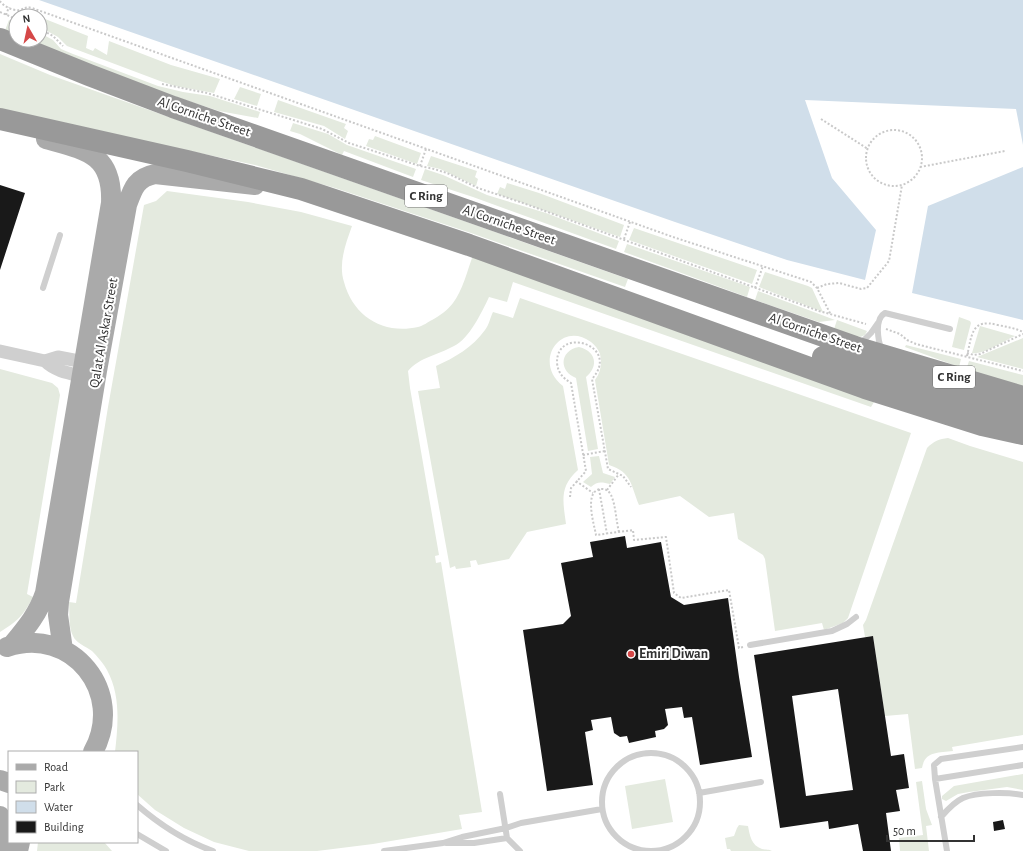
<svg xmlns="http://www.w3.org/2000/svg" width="1023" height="851" font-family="'Alegreya Sans',sans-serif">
  <rect width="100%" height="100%" fill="#fff"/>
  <path fill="#e4eadf" d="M 40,17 L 88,36 L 86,48 L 93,51 L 95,48 L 107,55 L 109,41 L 171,65 L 220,79 L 214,93 L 175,86 L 160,81 L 67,46 L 58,37 L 40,27 Z
    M 9,20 L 16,23 L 16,39 L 4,33 Z
    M 40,33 L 53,40 L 61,49 L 73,54 L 158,86 L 183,92 L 210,96 L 260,112 L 258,118 L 219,111 L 167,94 L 19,40 L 40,40 Z
    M 0,54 L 50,75 L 628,279 L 625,287 L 471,233 L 335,188 L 255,165 L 0,110 Z
    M 240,87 L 261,94 L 257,106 L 234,99 Z
    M 278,100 L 346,124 L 344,128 L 348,131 L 345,139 L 324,126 L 274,112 Z
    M 293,123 L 328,134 L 347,145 L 416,169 L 413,177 L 344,151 L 342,155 L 300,134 L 290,131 Z
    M 375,136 L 421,153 L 417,164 L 366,146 L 369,139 L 373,140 Z
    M 431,156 L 477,171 L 475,177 L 478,179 L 476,186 L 440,169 L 427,166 Z
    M 425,169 L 443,175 L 487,195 L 546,213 L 619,241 L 616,249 L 473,197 L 421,180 Z
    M 507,183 L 539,193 L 624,225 L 620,237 L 497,194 L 500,187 L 505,189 Z
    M 167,191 L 248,202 L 301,212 L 352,226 C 346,243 338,263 344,282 C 353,316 383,335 418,327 C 423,326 428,322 432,320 C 439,316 448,310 453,303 C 462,292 468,269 473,255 L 874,402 L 871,407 L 513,282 L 507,302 L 489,297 C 482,312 469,339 454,346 C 438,355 420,357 408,371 L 410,388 L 439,555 L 435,556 L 436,563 L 441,562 L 482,812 L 459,815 L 462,829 L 373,844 L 317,851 L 249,851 L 214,842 L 184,828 L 155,810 L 137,794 L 137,752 L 115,752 C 118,725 121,696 107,670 C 104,664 97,656 92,651 C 85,646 76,643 73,636 C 68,626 70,613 69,602 L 76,603 L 108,407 L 144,205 L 156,201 Z
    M 634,228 L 757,270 L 752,284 L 629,240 Z
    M 627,244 L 750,287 L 747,297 L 624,252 Z
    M 765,272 L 808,286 L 812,288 L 823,312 L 759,287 Z
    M 758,291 L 835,320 L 819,322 L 755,300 Z
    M 520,298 L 911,433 L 848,618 L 843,623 L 824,630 L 822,623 L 775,631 L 765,559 L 763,555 L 738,539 L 734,513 L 709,517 L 680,496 L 639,505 C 631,486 632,472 609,465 L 595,380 C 601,372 602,363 600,354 C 598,349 595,345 591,342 C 561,320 532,362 563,386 L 578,470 C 559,487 563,501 566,524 L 527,532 L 509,559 L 478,565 L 476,560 L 470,561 L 471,567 L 456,569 L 455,566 L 450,568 L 418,391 L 440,388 L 436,366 C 454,358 473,347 485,330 C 489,325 490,318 493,312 L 513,318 Z
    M 959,317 L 970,321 L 971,323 L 964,350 L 952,347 Z
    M 837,320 L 867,331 L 865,335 L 858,338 L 833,332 Z
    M 980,326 L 1015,336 C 1004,341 983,355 972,353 Z
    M 1023,338 L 1023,369 L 977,357 Z
    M 906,345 L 961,359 L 959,367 L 905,347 Z
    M 579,347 C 596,351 599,366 586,377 L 598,449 L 588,451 L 576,378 C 558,371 560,350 579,347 Z
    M 969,361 L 1023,375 L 1023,387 L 966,370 Z
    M 0,369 L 52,383 L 58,388 L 60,395 L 27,594 L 33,597 C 23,616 18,621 0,632 Z
    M 948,438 L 970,446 L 1023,462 L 1023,735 L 952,747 L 953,751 C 938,753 925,751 922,768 L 915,769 L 908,714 L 885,716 L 873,636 L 865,637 L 863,625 L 866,620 L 927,448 C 934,441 939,439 948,438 Z
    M 599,456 L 603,473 L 615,477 L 610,484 C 602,482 597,481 591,487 L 583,482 L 592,474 L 590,457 Z
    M 1023,774 L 1023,790 L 1007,787 L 969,792 L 958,794 L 946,801 L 942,799 L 942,796 L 954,786 Z
    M 665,779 L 673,822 L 632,829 L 625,786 Z
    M 922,781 L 926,809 L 932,825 L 926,826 L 929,851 L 900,851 L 899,838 L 923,835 L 916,782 Z
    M 739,825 L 748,826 C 750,836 751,845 762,849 C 766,850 769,849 772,851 L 731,851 L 730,849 L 727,849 L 725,838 L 734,836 L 737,828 Z
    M 38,842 L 104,842 L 112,851 L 37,851 Z"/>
  <path fill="#d0deea" d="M 39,0 L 1023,0 L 1023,145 L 1016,109 L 805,100 L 832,178 L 876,230 L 865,280 L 787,260 L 675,222 Z
    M 1023,167 L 1023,320 L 912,293 L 928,206 Z"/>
  <path fill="#191919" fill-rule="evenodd" d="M 0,185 L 25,193 L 0,270 Z
    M 625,536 L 627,548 L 661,542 L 671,597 L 684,605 L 728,598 L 739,677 L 752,757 L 700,765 L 692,717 L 684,718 L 682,707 L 665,709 L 668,725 L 664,729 L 655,731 L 656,737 L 629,743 L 627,736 L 620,737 L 614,733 L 611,717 L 591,720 L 593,730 L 585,732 L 593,785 L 547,791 L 523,630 L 563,624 L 571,616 L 561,563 L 593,557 L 590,542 Z
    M 873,636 L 891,756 L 904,754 L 909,788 L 896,790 L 900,811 L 886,813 L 891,851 L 863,851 L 858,824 L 829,829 L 828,821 L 780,828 L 754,655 ZM 838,689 L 853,790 L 806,796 L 792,696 Z
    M 1003,820 L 1005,829 L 994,831 L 993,822 Z"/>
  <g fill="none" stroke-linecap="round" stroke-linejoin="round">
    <path stroke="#c9c9c9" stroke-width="2" stroke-dasharray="2 2" stroke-linecap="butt" d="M 0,1 C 3,6 13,11 19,10 C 24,9 26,6 32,8 L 673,237 L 811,282 L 817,288 L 831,315
      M 0,12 L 16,19
      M 6,15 L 9,7
      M 40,29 L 53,36 L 63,46
      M 162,84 L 207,93 L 322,129 L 349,143 L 420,166 L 434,169 L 447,173 L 478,188 L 523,203 L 819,311 L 866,324
      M 821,119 L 868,149
      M866 158a28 28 0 1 1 56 0a28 28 0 1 1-56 0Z
      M 420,166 L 426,149
      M 920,167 L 1005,151
      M 624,239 L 630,222
      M 755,288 L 763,266
      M 817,288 L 827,284 L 839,283 L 861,289 L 867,288 L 889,261 L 902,185
      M 886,329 L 900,334 L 907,340 L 916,344 L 1023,371
      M 967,353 L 974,355 L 980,354 L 1023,334
      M 967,356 C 972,335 971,318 998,325 C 1007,327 1015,328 1023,332
      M 583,455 L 605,451
      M 576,481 L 593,493
      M 599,489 L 607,534
      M 607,490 L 619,474
      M 570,497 L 571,488 L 586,471 L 571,383 C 563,378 558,373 557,363 C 556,325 622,345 592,379 L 608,469 L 623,476 L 631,487
      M 619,532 C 616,521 616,506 611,495 C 609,491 606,489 602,489 C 583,489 594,524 596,535 L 633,530 L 634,540 L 666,537 L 674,593 L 681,598 L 729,590 L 739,648 L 743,647"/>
    <path stroke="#cfcfcf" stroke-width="6" d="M 43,288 L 60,235
      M 861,343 L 871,333 L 878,323
      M 882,351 C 878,341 874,319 885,313 L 950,329
      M 750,645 L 832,631 L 847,624 L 856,617
      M602 802a49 49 0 1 1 98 0a49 49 0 1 1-98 0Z
      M 935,779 L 1023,765
      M 699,793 L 761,782
      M 500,794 L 507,838 L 520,851
      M 137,805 C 160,825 185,841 213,851
      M 941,817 C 947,810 954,802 963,798 C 977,792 1008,792 1023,795
      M 137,834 L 166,851
      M 446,843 L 474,843 L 507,838
      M 384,851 L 443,843 L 462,837 L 506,828 L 521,823 L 602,809
      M 947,851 L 935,779 L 934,765 L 941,759 L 1023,747"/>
    <path stroke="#cfcfcf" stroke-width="13" d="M 0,351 L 45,361 L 58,357 L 84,362
      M 45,361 C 55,371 68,373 82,376"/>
    <path stroke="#aaa" stroke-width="20" d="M 12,645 C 26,628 38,614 45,593 L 111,203 C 113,154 86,150 46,139
      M 7,647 C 72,625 126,693 93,752
      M 63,650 L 58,615 L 59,602 L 97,371 L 127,205 C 133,188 136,178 155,174 L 255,185
      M 0,780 L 9,783
      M 0,816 L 3,839 L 2,851
      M 18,851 L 20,842"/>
    <path stroke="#999" stroke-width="22" d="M 0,39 L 89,75 L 173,107 L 855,347 L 1023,397
      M 0,119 L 187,161 L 301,189 L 469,245 L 865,388 L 982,425 L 1023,434
      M 823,357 L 895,381 L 1023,418"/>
  </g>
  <circle fill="#d54848" stroke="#fff" stroke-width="1.5" cx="631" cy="654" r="4"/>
  <g text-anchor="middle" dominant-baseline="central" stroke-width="4" stroke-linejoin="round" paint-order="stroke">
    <g fill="#fff" stroke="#707070" stroke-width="1">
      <rect x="405" y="185" width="42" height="22" rx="3"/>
      <rect x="933" y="366" width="42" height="22" rx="3"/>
    </g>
    <g font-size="13" font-weight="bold" fill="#323232">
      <text x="426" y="196">C Ring</text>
      <text x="954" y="377">C Ring</text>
    </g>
    <g font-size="14" fill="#323232" stroke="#fff">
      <text transform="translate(204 117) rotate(19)">Al Corniche Street</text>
      <text transform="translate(509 225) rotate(19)">Al Corniche Street</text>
      <text transform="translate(104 333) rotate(-80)">Qalat Al Askar Street</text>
      <text transform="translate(815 333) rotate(19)">Al Corniche Street</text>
    </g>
    <g font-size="14" font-weight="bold" fill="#323232" stroke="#fff" text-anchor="start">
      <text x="639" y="654">Emiri Diwan</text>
    </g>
  </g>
  <rect x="8" y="751" width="130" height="92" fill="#ffffff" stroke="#adadad"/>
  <rect x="16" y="764" width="20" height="6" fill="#aaaaaa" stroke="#adadad"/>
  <text x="44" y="771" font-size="12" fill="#323232">Road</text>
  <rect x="16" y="781" width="20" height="12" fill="#e4eadf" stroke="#adadad"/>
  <text x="44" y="791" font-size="12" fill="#323232">Park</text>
  <rect x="16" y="801" width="20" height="12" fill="#d0deea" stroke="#adadad"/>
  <text x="44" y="811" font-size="12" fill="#323232">Water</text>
  <rect x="16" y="821" width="20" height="12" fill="#191919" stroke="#adadad"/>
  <text x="44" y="831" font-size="12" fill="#323232">Building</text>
  <g transform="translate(28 28) rotate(351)"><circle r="19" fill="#ffffff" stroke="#adadad"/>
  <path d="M0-3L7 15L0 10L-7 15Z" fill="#d54848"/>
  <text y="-6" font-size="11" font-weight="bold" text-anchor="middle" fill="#323232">N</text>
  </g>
  <path d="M887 835v6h87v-6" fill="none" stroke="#323232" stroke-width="2"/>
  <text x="893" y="835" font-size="12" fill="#323232" stroke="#ffffff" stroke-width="3" paint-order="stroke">50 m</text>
</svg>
